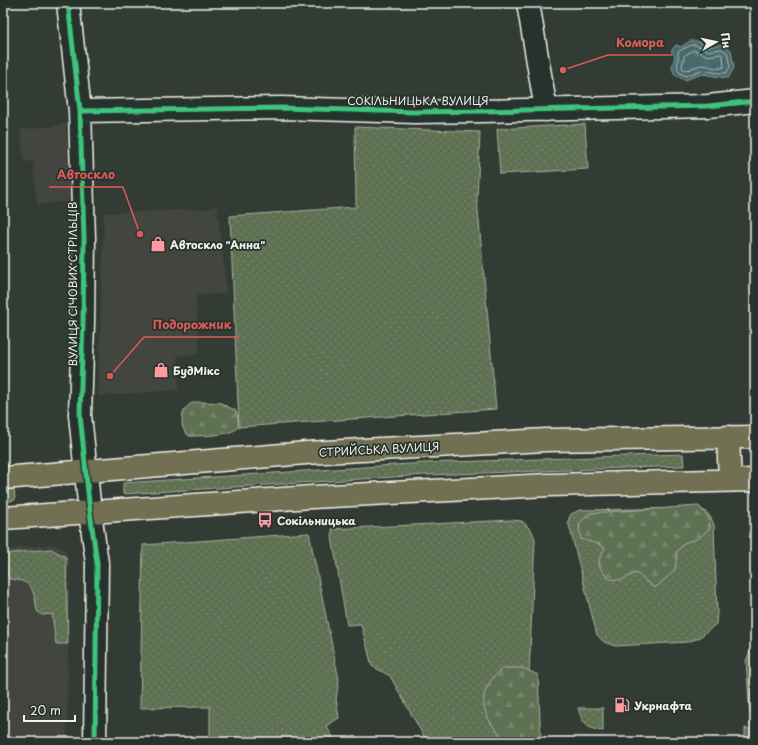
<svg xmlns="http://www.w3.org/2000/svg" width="758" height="745" font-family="'Playpen Sans',sans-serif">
  <defs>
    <pattern id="grass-dots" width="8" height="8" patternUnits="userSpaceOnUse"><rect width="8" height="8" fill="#5e7153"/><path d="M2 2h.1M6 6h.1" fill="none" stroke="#76866c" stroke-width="1.8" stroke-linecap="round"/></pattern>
    <pattern id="forest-firs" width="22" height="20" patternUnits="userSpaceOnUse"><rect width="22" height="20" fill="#5e7153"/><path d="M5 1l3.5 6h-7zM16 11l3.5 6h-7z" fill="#76866c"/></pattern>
    <pattern id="water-ripples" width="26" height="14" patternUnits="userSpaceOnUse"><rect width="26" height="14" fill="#46696c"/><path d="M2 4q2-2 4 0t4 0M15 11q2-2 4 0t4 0" fill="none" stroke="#617f81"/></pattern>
  </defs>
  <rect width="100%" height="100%" fill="#333b35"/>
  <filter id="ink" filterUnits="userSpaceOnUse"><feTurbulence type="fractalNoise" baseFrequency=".025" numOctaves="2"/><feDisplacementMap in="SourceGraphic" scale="8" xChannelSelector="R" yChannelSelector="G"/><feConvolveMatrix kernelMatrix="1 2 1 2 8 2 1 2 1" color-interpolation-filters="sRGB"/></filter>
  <g filter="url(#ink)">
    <path fill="#43453f" d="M 66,124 L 70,201 L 37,205 L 33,161 L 24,162 L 20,130 Z
      M 217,204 L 227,293 L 196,296 L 199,354 L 177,356 L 179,390 L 98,396 L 104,213 L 207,209 Z
      M 53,544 L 65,550 L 69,561 L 67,742 L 3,742 L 3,550 Z"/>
    <path fill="url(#grass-dots)" stroke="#a9b19e" d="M 585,124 L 588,169 L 500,174 L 497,129 Z
      M 355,127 L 480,132 L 477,199 L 496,409 L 239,427 L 230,216 L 356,207 Z
      M 683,454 L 684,466 L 425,475 L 123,494 L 123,483 L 425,463 Z
      M 14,488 L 15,500 L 3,502 L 3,489 Z
      M 694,508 C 707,510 709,513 714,525 L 717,612 L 716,624 L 699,638 L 688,642 L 615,646 L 604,642 L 597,635 L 568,521 L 571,514 L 580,510 Z
      M 511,520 L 522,521 L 532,531 L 535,539 L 526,742 L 427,742 L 390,676 L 372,666 L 361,624 L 347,625 L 332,537 L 332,529 Z
      M 309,533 L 339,680 L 336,699 L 339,718 L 326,726 L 336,742 L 210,742 L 210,707 L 140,708 L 143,545 Z
      M 51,549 L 66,557 L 68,644 L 56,644 L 52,614 L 42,615 L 37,611 C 33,589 34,581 9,579 L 5,566 L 3,566 L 3,554 Z
      M 578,708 L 603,708 L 603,731 C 586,729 582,723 578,708 Z
      M 745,728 L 755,730 L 755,742 L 745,742 Z"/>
    <path fill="url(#forest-firs)" stroke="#a9b19e" d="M 203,402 L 221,403 L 226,406 L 235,410 C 237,413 237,415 238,419 C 238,422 239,426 237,428 C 231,436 199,436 189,436 C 188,435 186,433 185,432 C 179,423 182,406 193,403 C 196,402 200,402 203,402 Z
      M 699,506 L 709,518 L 710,528 L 699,538 L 684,543 L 677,552 L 675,570 L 655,588 L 636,573 L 621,580 L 609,579 C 597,565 596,564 605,548 L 598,544 L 581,539 L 579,524 L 590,513 Z
      M 755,640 L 755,742 L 752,742 L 746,661 Z
      M 502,668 L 523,668 L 538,675 L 541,742 L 504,742 L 505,740 C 491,725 476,707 488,685 C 491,679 498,673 502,668 Z"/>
    <path fill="url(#water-ripples)" stroke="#8c9f9e" d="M 690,41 L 697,41 L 709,47 L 722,44 L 731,50 L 734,68 L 728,78 L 702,74 L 685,80 L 675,75 L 672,68 L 675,56 L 671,51 L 676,45 L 681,47 Z"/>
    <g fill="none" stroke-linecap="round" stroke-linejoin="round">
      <path stroke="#aebbb6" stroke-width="1" d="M 692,45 L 696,45 L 709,51 L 721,49 L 727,52 L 730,67 L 726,73 L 719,73 L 701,70 L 686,76 L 679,72 C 676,66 679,59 678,52 Z
        M 694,50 L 708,56 L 720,54 L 723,56 L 724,67 C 718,71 709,65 702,65 C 695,65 690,72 683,69 L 682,67 L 684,56 Z"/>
      <g stroke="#f4f1e8" stroke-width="25">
        <path id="minor" d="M 68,3 L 80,111 L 84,239 L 83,323 L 80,415 L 90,512 L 97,563 L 95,742
          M 528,3 L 546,110
          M 80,111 L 281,108 L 415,112 L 483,111 L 708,106 L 755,101"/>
      </g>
      <g stroke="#f4f1e8" stroke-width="25">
        <path id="major" d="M 728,437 L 730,480
          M 3,478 L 306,453 L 546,440 L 755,437
          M 3,518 L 312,497 L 548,485 L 755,480"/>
      </g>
      <use href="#minor" stroke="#26332d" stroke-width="22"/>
      <use href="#major" stroke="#716f52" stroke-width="22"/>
      <g stroke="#26332d" stroke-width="8">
        <path id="cycleway" d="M 68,3 L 80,111 L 84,239 L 83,323 L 80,415 L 90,512 L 97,563 L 95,742
          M 80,111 L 281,108 L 415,112 L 483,111 L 708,106 L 755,101"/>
      </g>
      <use href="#cycleway" stroke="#40c37c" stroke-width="5"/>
    </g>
  </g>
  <defs>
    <g id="shop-bare" transform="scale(1.2)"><path d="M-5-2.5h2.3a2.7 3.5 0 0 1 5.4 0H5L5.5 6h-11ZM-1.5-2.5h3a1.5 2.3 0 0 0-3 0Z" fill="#ff9aa2" stroke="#26332d" stroke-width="2.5" paint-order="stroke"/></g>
    <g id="bus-bare" transform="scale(1.2)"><path d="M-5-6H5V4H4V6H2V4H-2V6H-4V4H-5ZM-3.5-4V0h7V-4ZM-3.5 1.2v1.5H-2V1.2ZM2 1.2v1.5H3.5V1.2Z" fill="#ff9aa2" stroke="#26332d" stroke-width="2.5" paint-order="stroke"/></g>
    <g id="fuel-bare" transform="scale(1.2)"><path d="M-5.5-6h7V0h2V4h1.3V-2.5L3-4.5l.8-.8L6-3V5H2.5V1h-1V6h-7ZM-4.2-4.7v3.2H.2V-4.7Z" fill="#ff9aa2" stroke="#26332d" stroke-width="2.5" paint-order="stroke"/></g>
  </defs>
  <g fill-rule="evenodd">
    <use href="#shop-bare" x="158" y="244"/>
    <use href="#shop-bare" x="161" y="370"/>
    <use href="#bus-bare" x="265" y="520"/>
    <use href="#fuel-bare" x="622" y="705"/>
  </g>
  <g text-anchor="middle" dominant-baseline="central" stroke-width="3.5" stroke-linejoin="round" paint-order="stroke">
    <g font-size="11" fill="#f4f1e8" stroke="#26332d">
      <text x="418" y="100">СОКІЛЬНИЦЬКА ВУЛИЦЯ</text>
      <text transform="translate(72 284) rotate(-90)">ВУЛИЦЯ СІЧОВИХ СТРІЛЬЦІВ</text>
      <text transform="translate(379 449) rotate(-3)">СТРИЙСЬКА ВУЛИЦЯ</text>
    </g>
    <g font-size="11" font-weight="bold" fill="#f4f1e8" stroke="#26332d" text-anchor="start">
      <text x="170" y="244">Автоскло "Анна"</text>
      <text x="173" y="370">БудМікс</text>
      <text x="277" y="520">Сокільницька</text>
      <text x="634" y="705">Укрнафта</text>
    </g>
  </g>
  <path fill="none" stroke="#de5a58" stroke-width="1.5" d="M563 70L608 55H672M140 234L123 187H49M110 376L144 337H239"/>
  <g fill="#de5a58" stroke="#26332d" stroke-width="1.5">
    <circle cx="563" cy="70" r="4"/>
    <circle cx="140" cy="234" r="4"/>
    <circle cx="110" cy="376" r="4"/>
  </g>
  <g font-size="12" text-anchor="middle" font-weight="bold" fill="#de5a58" stroke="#26332d" stroke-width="3.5" stroke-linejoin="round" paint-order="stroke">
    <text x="640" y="47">Комора</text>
    <text x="86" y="179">Автоскло</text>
    <text x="192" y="329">Подорожник</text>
  </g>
  <rect width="758" height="745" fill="none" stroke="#26332d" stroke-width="16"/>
  <rect x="8" y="8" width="742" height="729" fill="none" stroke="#f4f1e8" stroke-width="1.5" filter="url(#ink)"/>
  <g transform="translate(716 42) rotate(81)" stroke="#26332d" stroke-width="3" paint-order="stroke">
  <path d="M0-3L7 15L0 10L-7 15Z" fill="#f4f1e8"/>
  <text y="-6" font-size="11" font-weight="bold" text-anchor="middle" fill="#f4f1e8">Пн</text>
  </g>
  <path d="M24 715v6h51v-6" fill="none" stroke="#f4f1e8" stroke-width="2"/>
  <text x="30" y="715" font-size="12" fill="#f4f1e8" stroke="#26332d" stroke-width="3" paint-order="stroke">20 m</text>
</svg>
